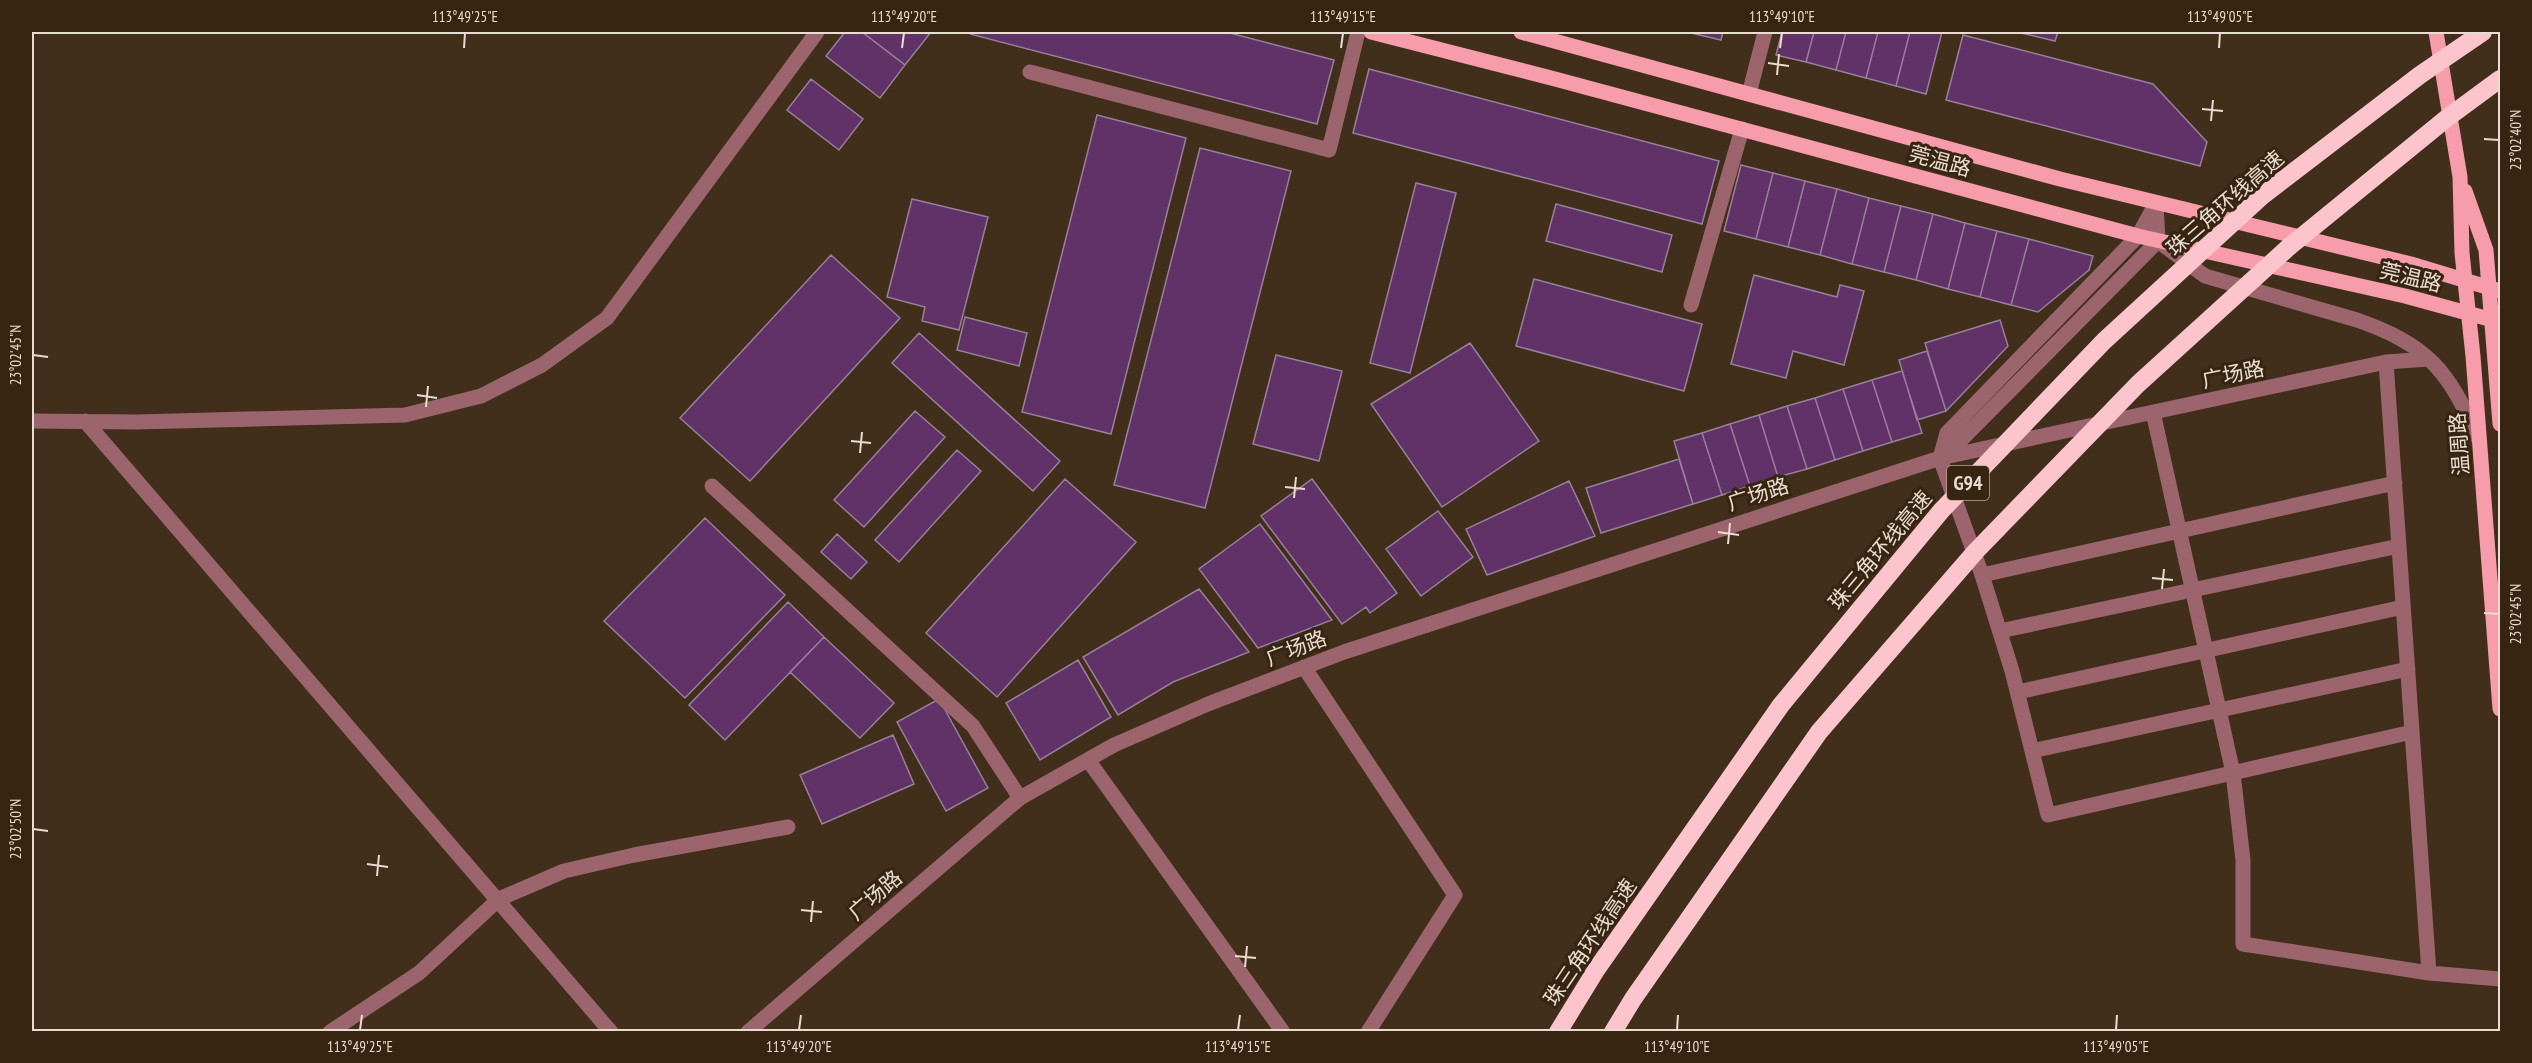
<svg xmlns="http://www.w3.org/2000/svg" width="2532" height="1063" font-family="'PT Sans Narrow','Noto Sans SC',sans-serif">
  <rect width="100%" height="100%" fill="#412e1b"/>
  <path fill="#603267" stroke="#968199" stroke-width="1.5" d="M 845,32 L 862,32 L 905,65 L 880,98 L 826,56 Z
    M 862,32 L 931,32 L 905,65 Z
    M 970,32 L 1226,32 L 1334,60 L 1317,124 L 970,34 Z
    M 1687,32 L 1723,32 L 1721,40 Z
    M 1782,32 L 1814,32 L 1806,62 L 1776,55 Z
    M 1814,32 L 1846,32 L 1836,70 L 1806,62 Z
    M 1846,32 L 1878,32 L 1866,78 L 1836,70 Z
    M 1878,32 L 1910,32 L 1896,86 L 1866,78 Z
    M 1910,32 L 1942,32 L 1926,94 L 1896,86 Z
    M 2017,32 L 2058,32 L 2055,41 Z
    M 1963,35 L 2153,84 L 2207,142 L 2200,166 L 1946,100 Z
    M 1369,69 L 1719,161 L 1702,224 L 1353,133 Z
    M 811,79 L 863,119 L 839,150 L 787,110 Z
    M 1097,115 L 1186,138 L 1111,434 L 1022,412 Z
    M 1200,148 L 1291,171 L 1205,508 L 1114,485 Z
    M 1741,165 L 1773,173 L 1756,239 L 1724,231 Z
    M 1773,173 L 1805,181 L 1788,247 L 1756,239 Z
    M 1805,181 L 1837,189 L 1820,255 L 1788,247 Z
    M 1416,183 L 1456,193 L 1410,373 L 1370,363 Z
    M 1837,189 L 1869,198 L 1852,264 L 1820,255 Z
    M 1869,198 L 1901,206 L 1884,272 L 1852,264 Z
    M 912,199 L 988,217 L 959,330 L 922,321 L 925,307 L 887,297 Z
    M 1556,204 L 1672,235 L 1662,272 L 1546,241 Z
    M 1901,206 L 1933,214 L 1916,280 L 1884,272 Z
    M 1933,214 L 1965,223 L 1948,289 L 1916,280 Z
    M 1965,223 L 1997,231 L 1980,297 L 1948,289 Z
    M 1997,231 L 2029,239 L 2011,305 L 1980,297 Z
    M 2029,239 L 2093,256 L 2089,270 L 2038,312 L 2011,305 Z
    M 831,255 L 900,318 L 750,481 L 680,418 Z
    M 1754,275 L 1837,297 L 1840,285 L 1864,291 L 1844,365 L 1793,351 L 1786,378 L 1731,364 Z
    M 1534,279 L 1702,324 L 1684,391 L 1516,346 Z
    M 965,317 L 1027,333 L 1019,366 L 957,350 Z
    M 2000,320 L 2008,346 L 1946,411 L 1925,343 Z
    M 919,333 L 1060,461 L 1033,491 L 892,363 Z
    M 1470,343 L 1539,441 L 1442,507 L 1371,404 Z
    M 1927,351 L 1946,411 L 1917,420 L 1899,360 Z
    M 1276,355 L 1342,371 L 1319,461 L 1253,444 Z
    M 1902,371 L 1922,433 L 1892,442 L 1872,380 Z
    M 1872,380 L 1892,442 L 1863,451 L 1843,389 Z
    M 1843,389 L 1863,451 L 1835,460 L 1815,398 Z
    M 1815,398 L 1835,460 L 1807,469 L 1787,406 Z
    M 1787,406 L 1807,469 L 1778,477 L 1759,415 Z
    M 915,411 L 945,437 L 864,527 L 834,500 Z
    M 1759,415 L 1778,477 L 1750,486 L 1730,424 Z
    M 1730,424 L 1750,486 L 1722,495 L 1702,433 Z
    M 1702,433 L 1722,495 L 1693,504 L 1674,441 Z
    M 957,450 L 981,471 L 899,562 L 875,540 Z
    M 1679,459 L 1693,504 L 1601,533 L 1586,488 Z
    M 1065,479 L 1136,542 L 997,697 L 926,633 Z
    M 1312,479 L 1397,593 L 1370,613 L 1366,607 L 1342,624 L 1261,516 Z
    M 1569,481 L 1595,536 L 1487,575 L 1466,529 Z
    M 1438,511 L 1473,557 L 1421,596 L 1386,549 Z
    M 705,518 L 785,595 L 685,698 L 604,621 Z
    M 1260,524 L 1332,620 L 1258,648 L 1199,569 Z
    M 837,534 L 867,562 L 851,579 L 821,552 Z
    M 1199,589 L 1249,652 L 1173,682 L 1118,715 L 1083,657 Z
    M 788,602 L 824,637 L 725,740 L 689,705 Z
    M 824,637 L 894,703 L 860,738 L 790,672 Z
    M 1078,660 L 1111,717 L 1040,760 L 1006,703 Z
    M 939,699 L 988,788 L 946,811 L 897,722 Z
    M 893,735 L 914,784 L 822,824 L 800,775 Z"/>
  <g fill="none" stroke-linecap="round" stroke-linejoin="round">
    <path stroke="#9c656e" stroke-width="15" d="M 1030,72 L 1329,150 L 1358,32
      M 1749,94 L 1765,32
      M 2156,203 L 2158,241 L 1959,442 L 1940,458 L 1947,433 L 2138,236 Z
      M 2158,241 L 2205,276 L 2357,320 C 2428,345 2448,370 2478,438
      M 1691,305 L 1742,129
      M 2386,362 L 2429,973
      M 2153,412 L 2233,773 L 2243,860 L 2243,944 L 2429,973 L 2500,979
      M 32,421 L 136,422 L 405,415 L 481,396 L 542,365 L 607,318 L 817,32
      M 85,421 L 611,1032
      M 1940,458 L 1982,575 L 2012,671 L 2048,815 L 2412,732
      M 712,486 L 973,726 L 1020,798
      M 1982,575 L 2395,483
      M 2000,631 L 2399,546
      M 1304,667 L 1455,895 L 1368,1032
      M 2018,692 L 2403,607
      M 2032,751 L 2408,669
      M 1088,760 L 1283,1032
      M 330,1032 L 419,973 L 499,899 L 564,871 L 634,855 L 788,827
      M 748,1032 L 1020,798 L 1114,745 L 1208,704 L 1344,652 L 1940,458 L 2386,362 L 2429,359"/>
    <path stroke="#f79cab" stroke-width="15" d="M 1371,32 L 1555,79 L 2138,236 L 2405,296 L 2500,322
      M 1521,32 L 2060,179 L 2411,264 L 2500,291
      M 2436,32 L 2460,177 L 2462,253 L 2473,356 L 2500,709
      M 2465,191 L 2486,250 L 2500,424"/>
    <path stroke="#fcc4cc" stroke-width="18" d="M 1558,1032 L 1596,970 L 1781,705 L 1941,511 L 2104,341 L 2262,196 L 2420,75 L 2483,32
      M 1613,1032 L 1633,999 L 1819,732 L 1976,551 L 2138,384 L 2290,246 L 2447,118 L 2500,79"/>
  </g>
  <path fill="none" stroke="#e9dcd0" stroke-width="2" d="M 464,48 L 465,33M 902,48 L 904,33M 1341,48 L 1343,33M 1780,48 L 1782,33M 2219,48 L 2220,33M 1768,63 L 1789,66M 1777,75 L 1779,54M 2202,109 L 2223,111M 2211,121 L 2213,100M 2484,139 L 2499,140M 33,355 L 48,357M 417,395 L 437,398M 426,407 L 428,386M 851,441 L 871,443M 860,453 L 862,432M 1285,487 L 1305,489M 1294,498 L 1296,477M 1718,532 L 1739,535M 1728,544 L 1730,523M 2152,578 L 2173,580M 2162,589 L 2164,569M 2484,613 L 2499,614M 33,829 L 48,831M 367,864 L 388,867M 377,876 L 379,855M 801,910 L 822,912M 811,922 L 813,901M 1235,956 L 1256,958M 1245,967 L 1247,946M 360,1030 L 362,1015M 799,1030 L 801,1015M 1238,1030 L 1240,1015M 1677,1030 L 1678,1015M 2116,1030 L 2117,1015"/>
  <g text-anchor="middle" dominant-baseline="central" stroke-width="6" stroke-linejoin="round" paint-order="stroke">
    <rect fill="#372411" stroke="#b4a597" stroke-width="1.5" x="1947" y="466" width="42" height="34" rx="4.5"/>
    <g font-size="20" font-weight="bold" fill="#e9dcd0">
      <text x="1968" y="483">G94</text>
    </g>
    <g font-size="21" fill="#e9dcd0" stroke="#372411">
      <text transform="translate(1940 161) rotate(15)">莞温路</text>
      <text transform="translate(2225 203) rotate(-41)">珠三角环线高速</text>
      <text transform="translate(2411 277) rotate(14)">莞温路</text>
      <text transform="translate(2233 374) rotate(-12)">广场路</text>
      <text transform="translate(2459 444) rotate(-94)">温周路</text>
      <text transform="translate(1758 494) rotate(-18)">广场路</text>
      <text transform="translate(1880 550) rotate(-50)">珠三角环线高速</text>
      <text transform="translate(1296 648) rotate(-21)">广场路</text>
      <text transform="translate(875 895) rotate(-41)">广场路</text>
      <text transform="translate(1590 942) rotate(-56)">珠三角环线高速</text>
    </g>
  </g>
  <rect width="2532" height="1063" fill="none" stroke="#372411" stroke-width="66"/>
  <rect x="33" y="33" width="2466" height="997" fill="none" stroke="#e9dcd0" stroke-width="2"/>
  <g font-size="15" text-anchor="middle" fill="#e9dcd0">
    <text x="465" y="22">113°49'25"E</text>
    <text x="904" y="22">113°49'20"E</text>
    <text x="1343" y="22">113°49'15"E</text>
    <text x="1782" y="22">113°49'10"E</text>
    <text x="2220" y="22">113°49'05"E</text>
    <text transform="translate(2516 140) rotate(-90)" y="5">23°02'40"N</text>
    <text transform="translate(16 355) rotate(-90)" y="5">23°02'45"N</text>
    <text transform="translate(2516 614) rotate(-90)" y="5">23°02'45"N</text>
    <text transform="translate(16 829) rotate(-90)" y="5">23°02'50"N</text>
    <text x="360" y="1052">113°49'25"E</text>
    <text x="799" y="1052">113°49'20"E</text>
    <text x="1238" y="1052">113°49'15"E</text>
    <text x="1677" y="1052">113°49'10"E</text>
    <text x="2116" y="1052">113°49'05"E</text>
  </g>
</svg>
